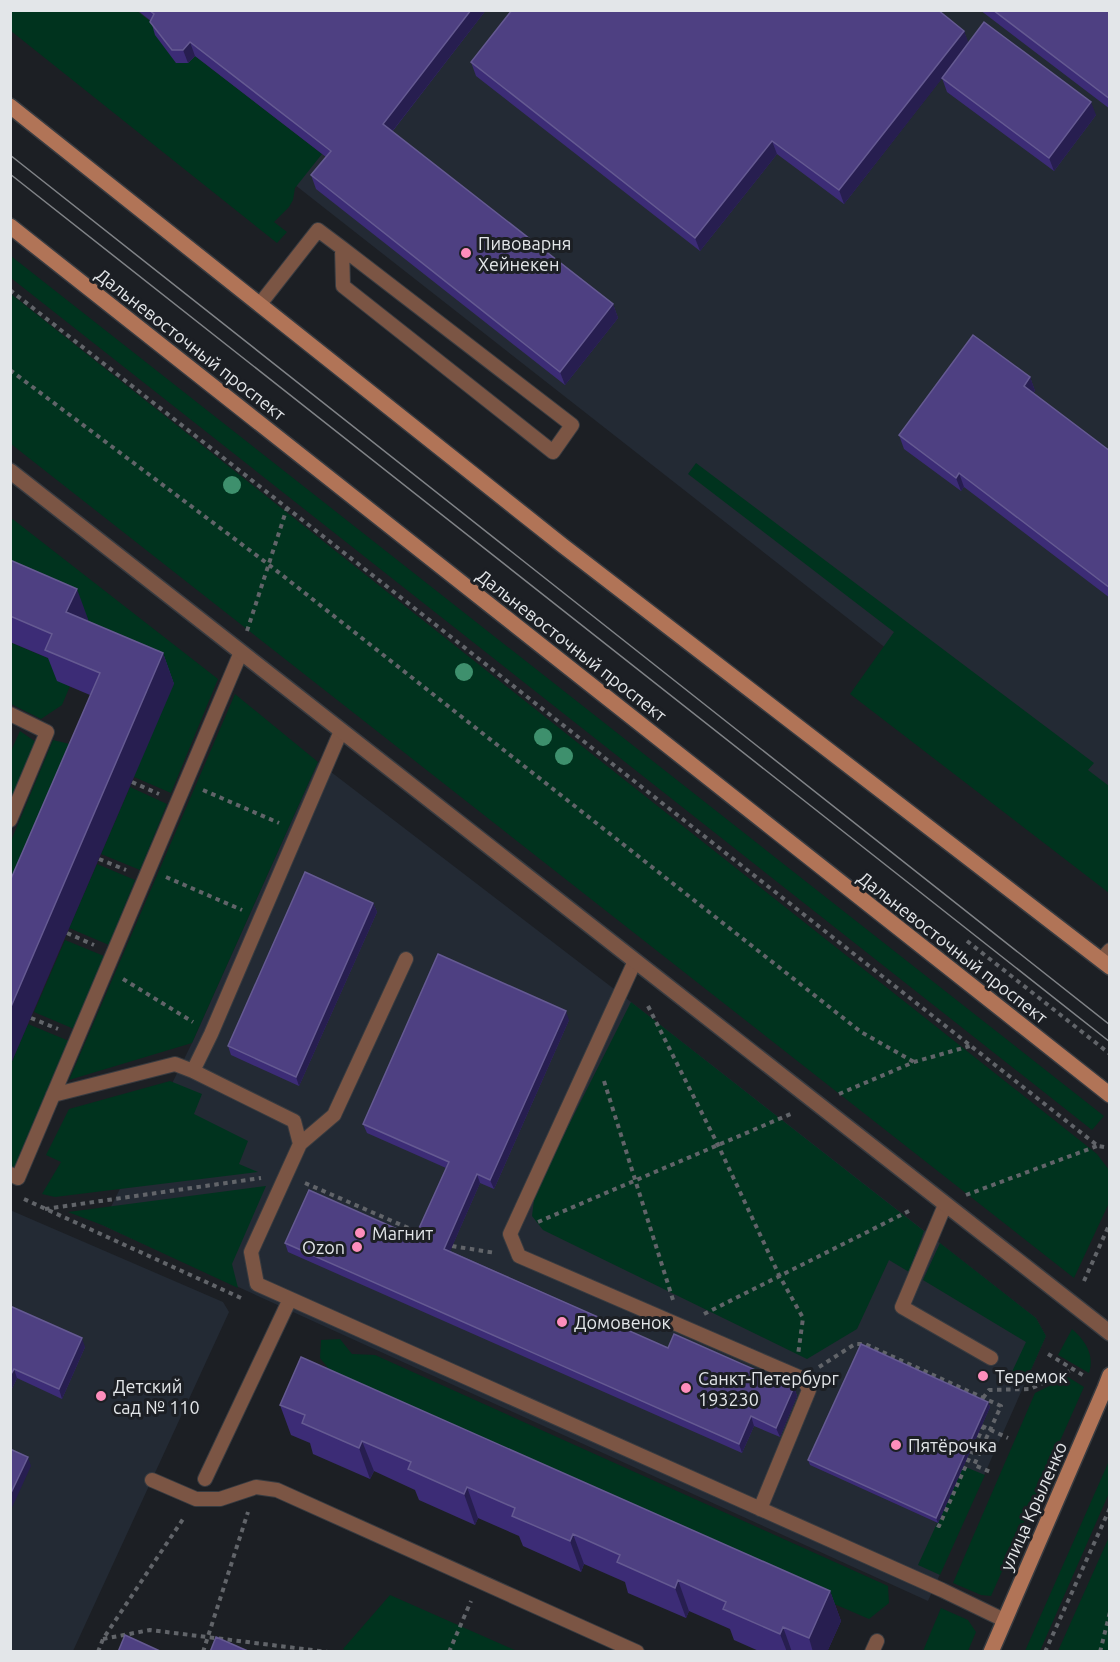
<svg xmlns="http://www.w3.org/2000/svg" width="1120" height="1662" font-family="Ubuntu,sans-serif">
  <rect width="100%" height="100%" fill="#1c1f24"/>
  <path fill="#232a34" d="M 73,11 L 1109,11 L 1109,823 Z
    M 318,762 L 631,1002 L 1036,1318 L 1046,1336 L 928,1601 L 102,1225 L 192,1043 Z
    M 10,1210 L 223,1302 L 229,1312 L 73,1651 L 11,1651 Z"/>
  <path fill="#00331e" d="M 10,11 L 137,11 L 159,28 L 176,63 L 188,63 L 195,56 L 322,154 L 295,188 L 293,200 L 289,207 L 274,222 L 287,232 L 277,243 L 11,31 Z
    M 11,256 L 1104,1116 L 1092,1130 L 11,278 Z
    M 11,294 L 1097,1154 L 1109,1170 L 1109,1203 L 1074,1278 L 11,444 Z
    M 696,463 L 1094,763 L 1088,770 L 1109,786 L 1109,893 L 850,694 L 894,632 L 688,474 Z
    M 10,517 L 218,679 L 171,793 L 134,777 L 78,643 L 88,619 L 11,586 Z
    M 12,643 L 64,665 L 70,686 L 62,705 L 41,719 L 11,704 Z
    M 235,694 L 318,762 L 192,1043 L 69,1080 Z
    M 20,731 L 36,742 L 11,803 L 11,751 Z
    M 53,740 L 82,747 L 11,938 L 11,841 Z
    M 130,787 L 167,804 L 140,870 L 101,854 Z
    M 97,864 L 135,880 L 109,945 L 69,928 Z
    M 65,940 L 104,956 L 74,1029 L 34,1012 Z
    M 631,1002 L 924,1231 L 909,1272 L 889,1260 L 857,1329 L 807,1359 L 543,1230 L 532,1216 L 535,1192 Z
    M 28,1024 L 69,1041 L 13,1170 L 10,1169 L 10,1066 Z
    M 170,1081 L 202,1094 L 194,1114 L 248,1141 L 239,1164 L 258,1172 L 55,1197 L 42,1194 L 61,1162 L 46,1155 L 69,1109 Z
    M 266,1186 L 232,1264 L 238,1288 L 102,1225 L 68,1212 Z
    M 940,1243 L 1036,1318 L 1046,1336 L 1026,1381 L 1010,1376 L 1026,1342 L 923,1280 Z
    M 1072,1329 C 1085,1340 1095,1355 1089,1373 L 1058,1355 Z
    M 340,1339 L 352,1354 L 375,1355 L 888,1586 L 889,1603 L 869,1619 L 349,1394 L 320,1358 L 321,1340 Z
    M 1068,1377 L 1084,1387 L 991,1596 L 981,1595 L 953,1583 L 1035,1393 Z
    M 1109,1461 L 1109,1493 L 1040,1651 L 1025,1651 Z
    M 963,1466 L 985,1475 L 940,1575 L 918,1565 Z
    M 1109,1537 L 1109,1651 L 1058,1651 Z
    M 390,1595 L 517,1651 L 348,1652 L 343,1649 Z
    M 941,1608 L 968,1620 L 976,1632 L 968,1651 L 923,1651 Z"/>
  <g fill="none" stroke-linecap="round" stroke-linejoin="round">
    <g stroke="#383b40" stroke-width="16">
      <path id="lane" d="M 260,304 L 318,230 L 342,248 L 572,425 L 553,452 L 343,286 L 342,248
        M 10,714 L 47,732 L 10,820
        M 341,731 L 211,1034 L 193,1071 L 294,1121 L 300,1144 L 251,1252 L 257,1284 L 942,1590 L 1004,1620
        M 1101,960 L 1110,950
        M 635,961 L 510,1234 L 519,1256 L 799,1377 L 805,1382 L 809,1390 L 760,1509
        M 53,1095 L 175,1064 L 193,1071
        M 300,1144 L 334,1115 L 406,959
        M 10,1174 L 18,1178 L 241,652
        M 945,1205 L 902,1307 L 991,1358
        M 205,1479 L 290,1299
        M 152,1480 L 196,1499 L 220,1499 L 256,1487 L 277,1490 L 637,1652
        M 872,1652 L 877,1641"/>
    </g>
    <g stroke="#383b40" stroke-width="18">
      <path id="street" d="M 10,471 L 1110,1333"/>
    </g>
    <g stroke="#383b40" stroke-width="18">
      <path id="secondary" d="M 10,106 L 562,545 L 1110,967
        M 10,226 L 1110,1095
        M 991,1652 L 1105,1388 L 1110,1375"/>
    </g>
    <path stroke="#616469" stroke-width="4" stroke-dasharray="4.5 4.5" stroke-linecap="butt" d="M 10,290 L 1098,1146 L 1110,1148
      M 10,370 L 268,564 L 861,1032 L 914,1062
      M 247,631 L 287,508
      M 132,782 L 159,794
      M 203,790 L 279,823
      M 99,859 L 126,870
      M 166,877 L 242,910
      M 67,933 L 94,945
      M 967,941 L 1110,1054
      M 123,979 L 193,1022
      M 648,1006 L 718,1145 L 779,1275 L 803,1318 L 798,1355
      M 31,1018 L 58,1029
      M 604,1081 L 673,1300
      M 839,1094 L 914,1062 L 970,1046
      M 305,1183 L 422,1234
      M 966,1195 L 1097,1146
      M 24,1199 L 241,1298
      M 45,1209 L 261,1178
      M 538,1222 L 793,1113
      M 452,1246 L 496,1253
      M 1084,1281 L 1110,1223
      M 704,1314 L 909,1211
      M 1048,1354 L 1086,1377
      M 819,1367 L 855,1344 L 865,1344 L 1001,1406 L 974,1465 L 993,1473
      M 983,1398 L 989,1390 L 1030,1389 L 1074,1369
      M 982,1426 L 1008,1438
      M 937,1525 L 939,1526 L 983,1427
      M 103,1639 L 150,1630 L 328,1652
      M 98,1652 L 103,1639 L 185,1516
      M 203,1652 L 248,1512
      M 449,1652 L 471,1601
      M 1045,1652 L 1110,1508
      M 1100,1652 L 1110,1612"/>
    <use href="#lane" stroke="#7b5544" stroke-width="14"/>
    <use href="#street" stroke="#7b5544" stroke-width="15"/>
    <use href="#secondary" stroke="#b17457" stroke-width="15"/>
    <path stroke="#808387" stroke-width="1.5" d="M 10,155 L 1110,1025
      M 10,174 L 1110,1042"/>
  </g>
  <g fill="#3e906d">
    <circle cx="232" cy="485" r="9"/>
    <circle cx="464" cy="672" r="9"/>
    <circle cx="543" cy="737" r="9"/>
    <circle cx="564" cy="756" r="9"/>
  </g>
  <path fill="#3c2c76" d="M 137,10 L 486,10 L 392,132 L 613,304 L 618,318 L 565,385 L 316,189 L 311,175 L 326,157 L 195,56 L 188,63 L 176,63 L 155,35 L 151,21 Z
    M 980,10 L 1110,10 L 1110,109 Z
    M 964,31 L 968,43 L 1096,115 L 1054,171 L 947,92 L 942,78 L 844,204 L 777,154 L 700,251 L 476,76 L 471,62 Z
    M 1030,377 L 1035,391 L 1033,393 L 1110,451 L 1110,598 L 964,487 L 961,491 L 904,449 L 899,435 Z
    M 10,560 L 88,619 L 87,621 L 163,653 L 174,684 L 90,695 L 57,681 L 48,658 L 10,642 Z
    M 373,903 L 377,912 L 299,1086 L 231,1055 L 228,1046 Z
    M 569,1020 L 494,1189 L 480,1183 L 450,1251 L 668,1348 L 794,1387 L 797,1396 L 780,1437 L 754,1426 L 742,1453 L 288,1252 L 285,1243 L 415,1237 L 446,1168 L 367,1133 L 363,1124 Z
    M 10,1306 L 85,1347 L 62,1399 L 17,1378 L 10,1393 Z
    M 988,1402 L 990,1407 L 938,1523 L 810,1465 L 808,1460 Z
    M 280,1405 L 830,1591 L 841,1621 L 827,1652 L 761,1652 L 734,1640 L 730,1629 L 689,1611 L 686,1618 L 628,1593 L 625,1582 L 584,1564 L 581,1572 L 523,1546 L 519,1536 L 478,1518 L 475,1525 L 419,1500 L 415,1490 L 374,1471 L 370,1479 L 313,1454 L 310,1443 L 291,1435 Z"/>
  <path fill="#271e50" d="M 471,10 L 486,10 L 387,138 L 383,124 Z
    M 964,31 L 969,44 L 844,204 L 839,190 Z
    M 190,42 L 195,56 L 188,63 L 183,50 Z
    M 1091,102 L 1096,115 L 1054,171 L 1049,158 Z
    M 772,141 L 777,154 L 700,251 L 695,238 Z
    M 613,304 L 618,318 L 565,385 L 560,372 Z
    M 1030,377 L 1035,391 L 1029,399 L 1024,386 Z
    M 959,473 L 964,487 L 961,491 L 956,478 Z
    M 77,589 L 88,619 L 78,643 L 66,612 Z
    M 163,653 L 174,684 L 10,1066 L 10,1009 Z
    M 373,903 L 377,912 L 299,1086 L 296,1077 Z
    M 566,1011 L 569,1020 L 494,1189 L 490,1180 Z
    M 477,1174 L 480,1183 L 447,1258 L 444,1249 Z
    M 82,1338 L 85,1347 L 62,1399 L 59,1389 Z
    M 14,1369 L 17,1378 L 10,1393 L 10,1376 Z
    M 794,1387 L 797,1396 L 780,1437 L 776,1428 Z
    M 988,1402 L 990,1407 L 938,1523 L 936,1518 Z
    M 751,1416 L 754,1426 L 742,1453 L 739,1444 Z
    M 362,1441 L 374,1471 L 370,1479 L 359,1448 Z
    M 28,1457 L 31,1466 L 10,1512 L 10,1495 Z
    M 467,1487 L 478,1518 L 475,1525 L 464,1494 Z
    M 573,1534 L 584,1564 L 581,1572 L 570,1541 Z
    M 678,1580 L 689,1611 L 686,1618 L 675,1588 Z
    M 830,1591 L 841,1621 L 827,1652 L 813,1652 L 809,1638 Z
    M 783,1627 L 792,1652 L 787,1652 L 780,1634 Z"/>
  <path fill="#4e4082" stroke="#655a92" stroke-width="1.5" d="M 149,10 L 471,10 L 383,124 L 613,304 L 560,372 L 311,175 L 331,151 L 190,42 L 183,50 L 172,50 L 150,22 L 154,14 Z
    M 512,10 L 938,10 L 964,31 L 839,190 L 772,141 L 695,238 L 471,62 Z
    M 993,10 L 1110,10 L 1110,99 Z
    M 984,22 L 1091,102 L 1049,158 L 942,78 Z
    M 973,335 L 1030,377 L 1024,386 L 1110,451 L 1110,588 L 959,473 L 956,478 L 899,435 Z
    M 10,560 L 77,589 L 66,612 L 163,653 L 10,1009 L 10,881 L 100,673 L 45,650 L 52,634 L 10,616 Z
    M 305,872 L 373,903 L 296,1077 L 228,1046 Z
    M 438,954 L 566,1011 L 490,1180 L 477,1174 L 444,1249 L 668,1348 L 674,1334 L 794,1387 L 776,1428 L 751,1416 L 739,1444 L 285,1243 L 309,1190 L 415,1237 L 449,1162 L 363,1124 Z
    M 10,1306 L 82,1338 L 59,1389 L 14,1369 L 10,1376 Z
    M 861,1344 L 988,1402 L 936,1518 L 808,1460 Z
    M 301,1357 L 830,1591 L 809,1638 L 783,1627 L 780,1634 L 723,1609 L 726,1602 L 678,1580 L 675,1588 L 617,1562 L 620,1555 L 573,1534 L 570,1541 L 512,1516 L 515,1508 L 467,1487 L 464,1494 L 408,1469 L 411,1462 L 362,1441 L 359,1448 L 302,1423 L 305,1415 L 280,1405 Z
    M 10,1449 L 28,1457 L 10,1495 Z
    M 125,1635 L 162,1652 L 118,1652 Z
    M 216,1637 L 250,1652 L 210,1652 Z"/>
  <g fill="#fe8ebc" stroke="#1c1f24" stroke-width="2">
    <circle cx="466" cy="253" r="6"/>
    <circle cx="360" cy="1233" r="6"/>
    <circle cx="357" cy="1247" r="6"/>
    <circle cx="562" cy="1322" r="6"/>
    <circle cx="983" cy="1376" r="6"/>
    <circle cx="686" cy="1388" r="6"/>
    <circle cx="101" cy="1396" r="6"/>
    <circle cx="896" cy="1445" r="6"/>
  </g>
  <g text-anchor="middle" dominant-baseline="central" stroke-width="6" stroke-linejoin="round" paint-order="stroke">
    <g font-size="18" fill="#e3e6e9" stroke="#1c1f24" text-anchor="start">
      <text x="478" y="243">Пивоварня<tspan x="478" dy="21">Хейнекен</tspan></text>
      <text x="372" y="1233">Магнит</text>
      <text x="345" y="1247" text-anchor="end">Ozon</text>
      <text x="574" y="1322">Домовенок</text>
      <text x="995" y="1376">Теремок</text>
      <text x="698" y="1378">Санкт-Петербург<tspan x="698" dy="21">193230</tspan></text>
      <text x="113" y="1386">Детский<tspan x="113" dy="21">сад № 110</tspan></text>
      <text x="908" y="1445">Пятёрочка</text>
    </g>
    <g font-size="18" fill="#e3e6e9" stroke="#1c1f24">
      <text transform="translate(191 344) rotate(38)">Дальневосточный проспект</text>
      <text transform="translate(572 645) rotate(38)">Дальневосточный проспект</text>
      <text transform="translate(953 947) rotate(38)">Дальневосточный проспект</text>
      <text transform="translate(1033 1506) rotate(-66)">улица Крыленко</text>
    </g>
  </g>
  <rect width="1120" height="1662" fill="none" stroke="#e3e6e9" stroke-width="24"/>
</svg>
